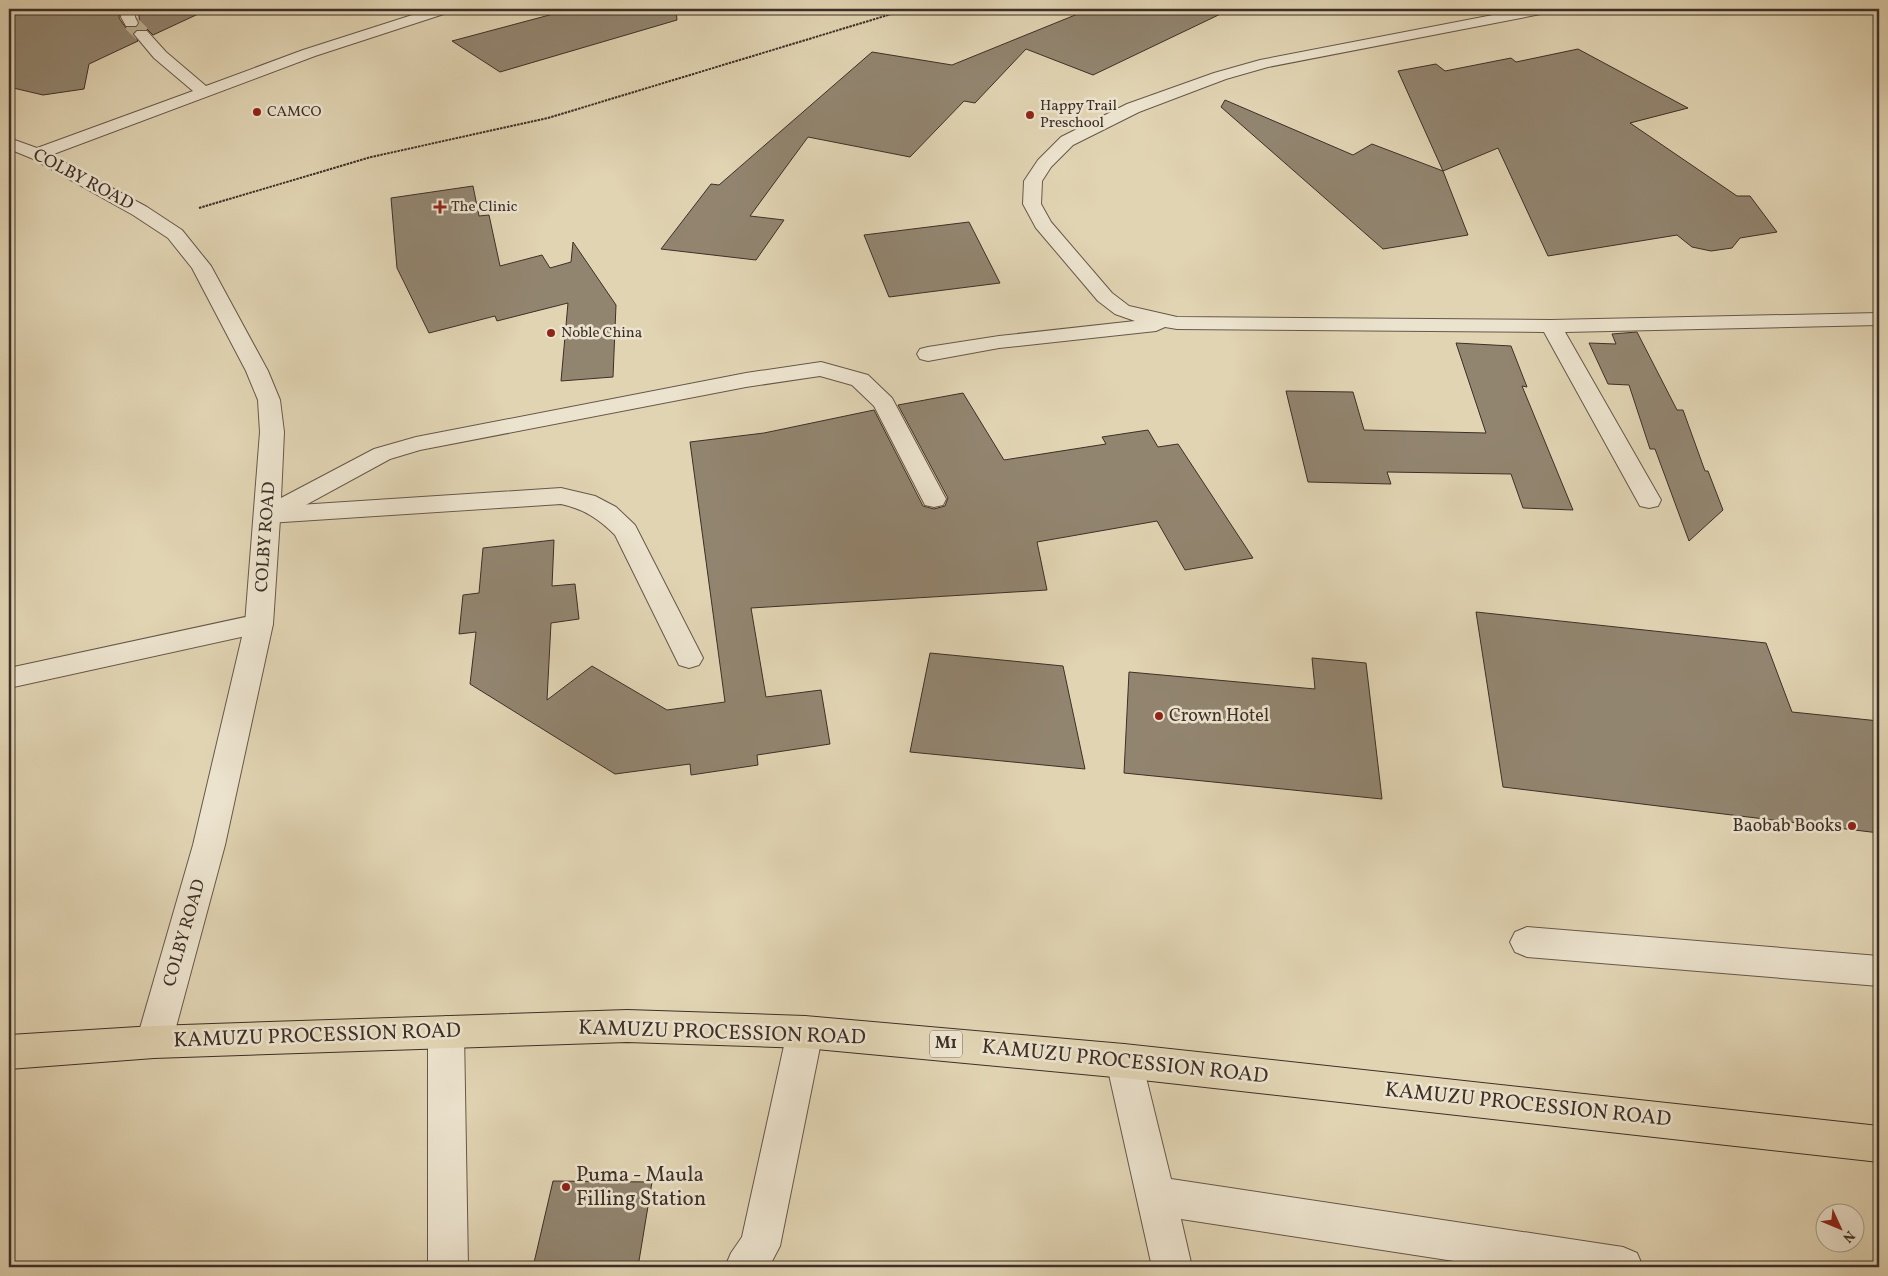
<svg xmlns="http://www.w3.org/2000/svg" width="1888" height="1276" font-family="Vollkorn,serif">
  <rect width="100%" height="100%" fill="#e1d4b3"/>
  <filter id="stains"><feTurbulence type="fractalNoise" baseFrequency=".004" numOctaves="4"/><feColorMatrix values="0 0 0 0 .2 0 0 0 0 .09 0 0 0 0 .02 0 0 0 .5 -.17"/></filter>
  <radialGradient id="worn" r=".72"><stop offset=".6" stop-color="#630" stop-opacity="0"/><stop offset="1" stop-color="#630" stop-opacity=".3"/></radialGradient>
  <path fill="#928570" stroke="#3d2f27" d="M 9,9 L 120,9 L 119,18 L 126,28 L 136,28 L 140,24 L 138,9 L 209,9 L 153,35 L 147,29 L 136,30 L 132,34 L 138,41 L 89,64 L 84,89 L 43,95 L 9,87 Z
    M 572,9 L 676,9 L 677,20 L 500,72 L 452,41 Z
    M 1090,9 L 1231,9 L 1093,75 L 1026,49 L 975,103 L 964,101 L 910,157 L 808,137 L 750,216 L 784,220 L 756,260 L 661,249 L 711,184 L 719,185 L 872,52 L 952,65 Z
    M 1578,49 L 1688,108 L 1630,123 L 1737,196 L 1750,196 L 1777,232 L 1740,238 L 1732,248 L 1711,251 L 1692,247 L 1677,235 L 1548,256 L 1498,148 L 1443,171 L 1398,71 L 1436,64 L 1445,71 L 1511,58 L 1516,62 Z
    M 1225,100 L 1353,155 L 1372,144 L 1443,171 L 1468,235 L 1383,249 L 1221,107 Z
    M 473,186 L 479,216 L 489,215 L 500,266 L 542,255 L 550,268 L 571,262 L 573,242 L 616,305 L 613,377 L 561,381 L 568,303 L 497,321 L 495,316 L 429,333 L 397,268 L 391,198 Z
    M 969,222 L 1000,283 L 889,297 L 864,235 Z
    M 1637,332 L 1677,410 L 1683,410 L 1705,471 L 1708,471 L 1723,510 L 1689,541 L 1655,449 L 1650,449 L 1629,385 L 1608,384 L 1589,343 L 1616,344 L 1612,334 Z
    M 1456,343 L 1511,346 L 1527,387 L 1522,386 L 1573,510 L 1523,508 L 1511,474 L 1387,472 L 1391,484 L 1308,482 L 1286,391 L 1353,392 L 1364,430 L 1486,433 Z
    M 963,393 L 1004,460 L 1106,444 L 1102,437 L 1148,430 L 1158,447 L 1178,444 L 1253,558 L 1185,570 L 1157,521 L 1037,542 L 1047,590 L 751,608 L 766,697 L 821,690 L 830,744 L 757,755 L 758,765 L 691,775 L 690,764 L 615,774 L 470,684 L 476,632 L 459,634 L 463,595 L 479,593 L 483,548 L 554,540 L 552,586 L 575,584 L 579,619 L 551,623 L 547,700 L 592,666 L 667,710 L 725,702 L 690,442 L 764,433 L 874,410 L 923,506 L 934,509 L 945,506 L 948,498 L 898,405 Z
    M 1476,612 L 1766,643 L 1792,712 L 1879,721 L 1879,833 L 1503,787 Z
    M 930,653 L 1063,666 L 1085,769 L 910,752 Z
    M 1312,658 L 1366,663 L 1382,799 L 1124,773 L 1129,672 L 1315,689 Z
    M 553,1181 L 652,1182 L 638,1267 L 533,1267 Z"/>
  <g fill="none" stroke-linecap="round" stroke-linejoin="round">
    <path stroke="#c0b397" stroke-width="16" stroke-dasharray="16 8" stroke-linecap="butt" d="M 131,23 L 142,34"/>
    <g stroke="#66584a" stroke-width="2">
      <path id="service" d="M 561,488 L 595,496 L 616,507 L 635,525 L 703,658 L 699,665 L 689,668 L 679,665 L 615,535 C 599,519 584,509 561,504 L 268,523 L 259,521 L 256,515 L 259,509 L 268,507 Z
        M 259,614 L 269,617 L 273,624 L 269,631 L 9,688 L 9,668 Z
        M 1527,927 L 1879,956 L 1879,986 L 1527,957 L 1515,952 L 1510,942 L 1515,932 Z
        M 446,1016 L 459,1021 L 464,1032 L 468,1267 L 428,1267 L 428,1032 L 433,1021 Z
        M 805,1016 L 818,1021 L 823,1032 L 780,1246 L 769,1267 L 725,1267 L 731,1253 L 742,1237 L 787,1032 L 792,1021 Z
        M 1124,1044 L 1137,1049 L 1142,1061 L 1171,1179 L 1623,1247 L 1637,1253 L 1643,1267 L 1493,1267 L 1181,1219 L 1192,1267 L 1152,1267 L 1106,1061 L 1111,1049 Z"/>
    </g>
    <g stroke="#66584a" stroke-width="2">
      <path id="minor" d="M 122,9 L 136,9 L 135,17 L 138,23 L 136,26 L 126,26 L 121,17 Z
        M 431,9 L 452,9 L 450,12 L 315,56 L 51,155 L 147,207 L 182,230 L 211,266 L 268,371 L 280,400 L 284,432 L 281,498 L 374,449 L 416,437 L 746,373 L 821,362 L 868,375 L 892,398 L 946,499 L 943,505 L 934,507 L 925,505 L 874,406 L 852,385 L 820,376 L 746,387 L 420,450 L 390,459 L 280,519 L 273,624 L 225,845 L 172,1042 L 167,1054 L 154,1058 L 141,1054 L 136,1042 L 193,845 L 245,624 L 260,432 L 258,400 L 246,371 L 192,268 L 168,238 L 133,215 L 31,158 L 9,149 L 9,138 L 37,148 L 193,91 L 154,58 L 134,34 L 137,31 L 147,31 L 166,52 L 206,86 L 303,50 Z
        M 1524,9 L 1553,9 L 1546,13 L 1268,67 L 1226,79 L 1139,112 L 1073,145 L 1051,167 L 1042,181 L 1041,204 L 1051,222 L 1112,293 L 1129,306 L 1177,317 L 1551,320 L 1879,313 L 1879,325 L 1565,332 L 1661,500 L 1658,506 L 1649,508 L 1640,506 L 1544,332 L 1177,329 L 1165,327 L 1156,331 L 999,348 L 928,361 L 920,359 L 917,354 L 920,349 L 928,347 L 999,336 L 1135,321 L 1115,314 L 1098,301 L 1036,228 L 1023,204 L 1024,181 L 1038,160 L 1061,137 L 1127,104 L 1214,73 L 1260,60 Z"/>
    </g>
    <g stroke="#3d2f27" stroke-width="2">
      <path id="trunk" d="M 627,1010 L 805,1016 L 1124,1044 L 1879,1126 L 1879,1162 L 1124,1078 L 805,1048 L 627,1042 L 154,1058 L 9,1069 L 9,1035 L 154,1026 Z"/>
    </g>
    <path stroke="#3d2f27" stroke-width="2" stroke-dasharray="2.5 1" stroke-linecap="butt" d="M 199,208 L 371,157 L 548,118 L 908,9"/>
    <use href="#service" fill="#ece3ce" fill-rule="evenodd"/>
    <use href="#minor" fill="#ece3ce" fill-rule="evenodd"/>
    <use href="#trunk" fill="#e1d4b3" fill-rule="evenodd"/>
  </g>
  <g fill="#8f2418" stroke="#ece3ce" stroke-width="2">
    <circle cx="257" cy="112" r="5"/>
    <circle cx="1030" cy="115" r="5"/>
    <path d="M437.5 199.5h5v5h5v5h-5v5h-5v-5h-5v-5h5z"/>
    <circle cx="551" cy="333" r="5"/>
    <circle cx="1159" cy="716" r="5"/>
    <circle cx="1852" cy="826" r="5"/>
    <circle cx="566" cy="1187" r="5"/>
  </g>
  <g text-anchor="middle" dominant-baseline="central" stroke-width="5" stroke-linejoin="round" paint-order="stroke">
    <g font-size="15" fill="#3d2f27" stroke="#ece3ce" text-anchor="start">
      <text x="1040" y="106">Happy Trail<tspan x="1040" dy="17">Preschool</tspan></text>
      <text x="267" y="112">CAMCO</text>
      <text x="451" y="207">The Clinic</text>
      <text x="561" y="333">Noble China</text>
    </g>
    <rect fill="#ece3ce" stroke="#726559" stroke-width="1" x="930" y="1030.5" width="32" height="27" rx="4"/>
    <g font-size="16" font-weight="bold" fill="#3d2f27">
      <text x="946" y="1044">M1</text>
    </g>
    <g font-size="18" fill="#3d2f27" stroke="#ece3ce">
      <text transform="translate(83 180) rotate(28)">COLBY ROAD</text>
      <text transform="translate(266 537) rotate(-86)">COLBY ROAD</text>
      <text transform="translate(185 933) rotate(-74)">COLBY ROAD</text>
    </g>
    <g font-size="18" fill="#3d2f27" stroke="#ece3ce" text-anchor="start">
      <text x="1169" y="716">Crown Hotel</text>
      <text x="1842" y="826" text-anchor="end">Baobab Books</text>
    </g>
    <g font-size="21" fill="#3d2f27" stroke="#ece3ce">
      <text transform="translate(722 1033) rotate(2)">KAMUZU PROCESSION ROAD</text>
      <text transform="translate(317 1036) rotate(-2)">KAMUZU PROCESSION ROAD</text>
      <text transform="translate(1125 1062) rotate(6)">KAMUZU PROCESSION ROAD</text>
      <text transform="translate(1528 1105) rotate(6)">KAMUZU PROCESSION ROAD</text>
    </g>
    <g font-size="21" fill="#3d2f27" stroke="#ece3ce" text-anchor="start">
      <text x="576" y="1175">Puma - Maula<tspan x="576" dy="24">Filling Station</tspan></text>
    </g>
  </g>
  <rect width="1888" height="1276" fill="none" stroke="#e1d4b3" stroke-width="30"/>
  <rect x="10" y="10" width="1868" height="1256" fill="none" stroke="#3d2f27" stroke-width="2.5"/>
  <rect x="15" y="15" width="1858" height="1246" fill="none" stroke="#3d2f27"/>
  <g transform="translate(1840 1228) rotate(134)"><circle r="24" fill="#ece3ce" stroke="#a69b8b"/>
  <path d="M0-4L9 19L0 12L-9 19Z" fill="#8f2418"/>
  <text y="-8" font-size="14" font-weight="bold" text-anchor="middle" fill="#3d2f27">N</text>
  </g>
  <rect width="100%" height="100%" filter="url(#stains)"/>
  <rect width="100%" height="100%" fill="url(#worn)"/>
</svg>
